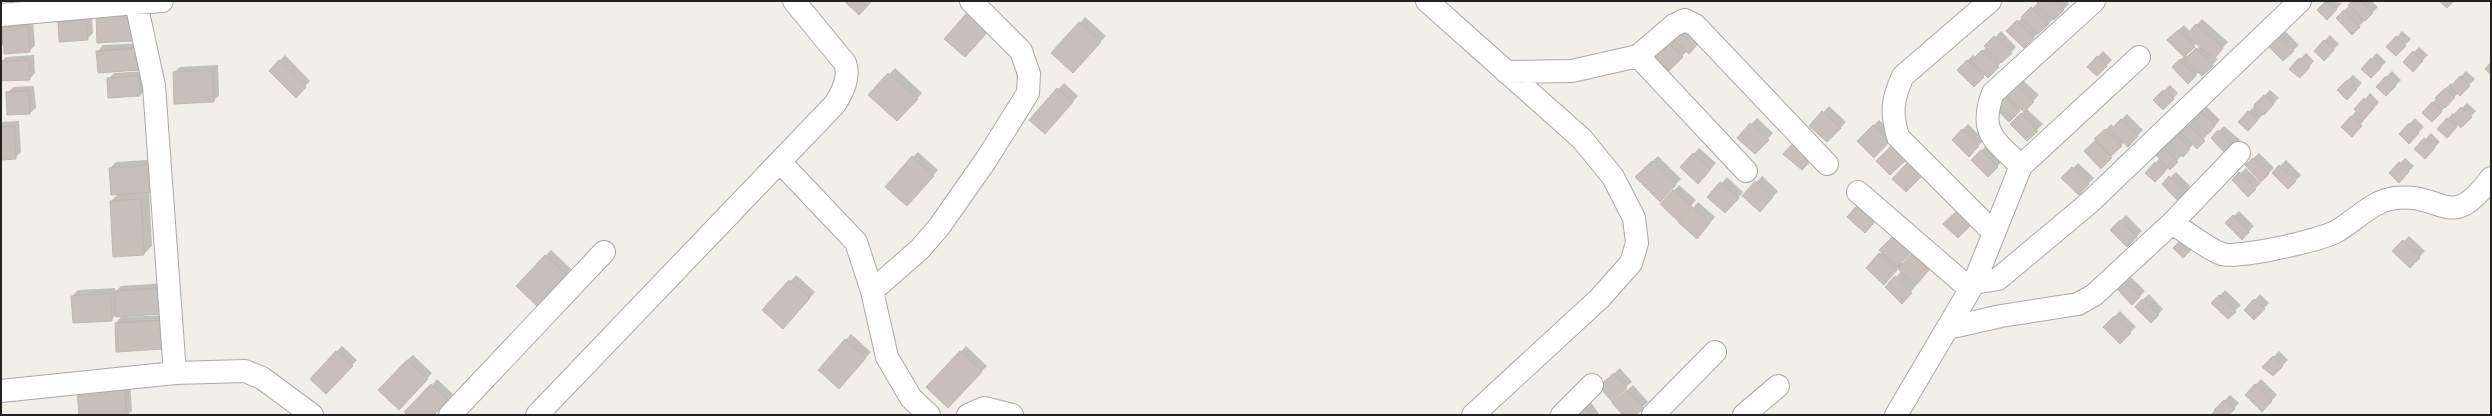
<svg xmlns="http://www.w3.org/2000/svg" width="2492" height="416" font-family="'Space Grotesk',sans-serif">
  <rect width="100%" height="100%" fill="#f2efe9"/>
  <path fill="#0003" fill-rule="evenodd" d="M 2040,1 L 2066,1 L 2069,4 L 2024,47 L 2008,31 Z
    M 2327,1 L 2342,3 L 2327,19 L 2318,10 Z
    M 2354,1 L 2371,1 L 2378,7 L 2352,33 L 2337,18 Z
    M 92,15 L 93,33 L 87,39 L 59,23 L 64,17 Z
    M 1085,17 L 1106,36 L 1078,66 L 1080,23 Z
    M 1,19 L 3,28 L 9,22 L 33,20 L 35,46 L 29,51 L 4,44 L 1,47 Z
    M 2202,19 L 2228,42 L 2215,57 L 2218,59 L 2202,75 L 2199,72 L 2188,82 L 2173,67 L 2184,56 L 2168,40 L 2184,25 L 2190,32 ZM 2197,43 L 2200,46 L 2188,57 L 2186,55 Z
    M 2283,29 L 2299,45 L 2283,60 L 2268,44 Z
    M 2001,31 L 2016,47 L 1988,76 L 1986,74 L 1974,86 L 1958,70 L 1973,55 L 1976,58 Z
    M 2402,31 L 2411,39 L 2396,55 L 2388,47 Z
    M 1671,35 L 1687,51 L 1675,64 L 1653,55 Z
    M 2330,35 L 2339,44 L 2324,59 L 2315,51 Z
    M 144,43 L 145,64 L 98,51 L 103,45 Z
    M 2419,47 L 2428,55 L 2413,70 L 2404,62 Z
    M 2103,51 L 2112,60 L 2097,75 L 2089,67 Z
    M 2306,53 L 2314,61 L 2300,77 L 2291,68 Z
    M 2377,53 L 2386,62 L 2371,77 L 2362,69 Z
    M 34,55 L 35,73 L 29,79 L 1,75 L 1,62 L 6,57 Z
    M 285,55 L 310,81 L 296,96 L 270,71 Z
    M 218,65 L 219,96 L 213,101 L 174,72 L 180,67 Z
    M 895,68 L 922,93 L 903,114 L 870,95 Z
    M 145,71 L 146,90 L 140,95 L 109,97 L 108,79 L 114,73 Z
    M 2392,71 L 2401,80 L 2386,95 L 2377,87 Z
    M 2466,71 L 2475,79 L 2460,95 L 2458,93 L 2437,116 L 2423,113 L 2451,83 L 2453,85 Z
    M 2353,75 L 2362,83 L 2347,99 L 2338,90 Z
    M 2023,80 L 2039,95 L 2026,108 L 2043,124 L 2027,140 L 2011,124 L 2024,111 L 2021,108 L 2009,120 L 1994,104 Z
    M 1064,83 L 1078,96 L 1050,127 L 1030,119 Z
    M 2170,85 L 2178,93 L 2163,109 L 2154,100 Z
    M 34,86 L 36,108 L 30,113 L 7,93 L 13,87 Z
    M 2270,90 L 2279,98 L 2248,130 L 2239,122 Z
    M 2370,93 L 2379,102 L 2352,135 L 2343,127 Z
    M 2467,103 L 2476,111 L 2461,127 L 2459,124 L 2447,137 L 2438,129 L 2453,113 L 2455,115 Z
    M 2205,105 L 2220,120 L 2197,147 L 2194,144 L 2155,181 L 2146,173 L 2160,158 L 2155,153 L 2180,127 L 2184,131 Z
    M 1829,106 L 1846,122 L 1833,136 L 1811,126 Z
    M 2127,114 L 2143,130 L 2128,145 L 2124,142 L 2102,167 L 2086,151 L 2111,124 L 2114,127 Z
    M 1757,118 L 1773,133 L 1761,147 L 1738,138 Z
    M 2415,118 L 2424,127 L 2409,142 L 2400,134 Z
    M 1879,120 L 1895,135 L 1874,157 L 1858,141 Z
    M 19,121 L 21,152 L 15,158 L 1,159 L 1,122 Z
    M 1968,124 L 1984,140 L 1969,155 L 1953,140 Z
    M 2224,126 L 2240,140 L 2227,153 L 2212,138 Z
    M 2431,133 L 2440,142 L 2425,157 L 2416,149 Z
    M 1987,145 L 2003,160 L 1988,176 L 1972,160 Z
    M 1699,148 L 1716,163 L 1704,177 L 1682,167 Z
    M 918,152 L 938,170 L 912,199 L 913,157 Z
    M 2259,153 L 2274,168 L 2261,181 L 2246,165 Z
    M 1658,156 L 1681,179 L 1660,200 L 1637,177 Z
    M 2405,158 L 2414,166 L 2399,181 L 2390,173 Z
    M 160,159 L 149,192 L 152,246 L 144,254 L 111,201 L 119,193 L 110,168 L 116,162 Z
    M 2286,160 L 2301,175 L 2288,188 L 2273,173 Z
    M 2078,163 L 2094,178 L 2079,193 L 2063,178 Z
    M 2246,168 L 2261,183 L 2248,195 L 2233,180 Z
    M 2176,172 L 2191,187 L 2178,199 L 2163,184 Z
    M 1762,176 L 1778,191 L 1766,205 L 1743,196 Z
    M 1727,177 L 1743,192 L 1731,206 L 1709,197 Z
    M 1679,185 L 1696,200 L 1684,214 L 1662,204 Z
    M 1698,202 L 1715,217 L 1702,232 L 1693,208 Z
    M 2239,211 L 2254,226 L 2242,238 L 2226,223 Z
    M 2126,215 L 2142,231 L 2127,246 L 2111,230 Z
    M 2409,236 L 2425,251 L 2410,267 L 2394,251 Z
    M 1917,249 L 1934,264 L 1902,302 L 1886,287 L 1902,271 L 1898,268 L 1889,278 L 1880,254 L 1882,251 L 1903,264 Z
    M 551,250 L 571,269 L 543,300 L 517,286 Z
    M 796,275 L 815,292 L 788,322 L 764,310 Z
    M 2130,276 L 2145,291 L 2132,304 L 2117,288 Z
    M 166,283 L 168,307 L 117,314 L 111,320 L 72,296 L 78,290 L 115,288 L 115,292 L 121,286 Z
    M 2225,290 L 2241,305 L 2228,318 L 2213,303 Z
    M 2149,294 L 2163,309 L 2151,322 L 2136,306 Z
    M 2260,294 L 2269,303 L 2254,318 L 2246,310 Z
    M 2120,311 L 2136,327 L 2120,342 L 2104,327 Z
    M 167,315 L 168,342 L 116,323 L 121,317 Z
    M 851,334 L 871,352 L 844,382 L 819,370 Z
    M 342,346 L 357,360 L 332,387 L 311,378 Z
    M 966,346 L 987,366 L 948,406 L 928,387 Z
    M 2279,351 L 2288,360 L 2273,375 L 2264,367 Z
    M 413,355 L 432,373 L 405,403 L 407,360 Z
    M 1620,368 L 1632,382 L 1626,387 L 1606,381 Z
    M 437,379 L 453,394 L 433,415 L 409,415 Z
    M 2261,379 L 2277,395 L 2262,410 L 2246,395 Z
    M 130,381 L 132,411 L 127,415 L 80,415 Z
    M 1633,385 L 1648,402 L 1634,415 L 1624,415 L 1619,398 Z
    M 2230,395 L 2239,403 L 2228,415 L 2210,415 Z
    M 1589,400 L 1600,415 L 1572,415 Z"/>
  <path fill="#c7bfb8" stroke="#c4b6ab" d="M 844,1 L 872,1 L 859,15 Z
    M 2039,1 L 2055,1 L 2064,10 L 2054,20 L 2037,3 Z
    M 2326,1 L 2337,9 L 2327,20 L 2317,10 Z
    M 2352,1 L 2360,1 L 2373,13 L 2365,21 L 2348,5 Z
    M 2439,1 L 2454,1 L 2447,8 Z
    M 972,7 L 993,26 L 965,57 L 944,39 Z
    M 2031,7 L 2049,24 L 2038,34 L 2021,17 Z
    M 2344,10 L 2360,27 L 2352,35 L 2336,18 Z
    M 131,13 L 132,41 L 97,43 L 96,16 Z
    M 86,20 L 88,40 L 59,42 L 58,22 Z
    M 2017,20 L 2034,38 L 2024,48 L 2006,31 Z
    M 1079,22 L 1101,42 L 1073,73 L 1051,53 Z
    M 1684,23 L 1702,39 L 1689,54 L 1671,38 Z
    M 2196,24 L 2223,48 L 2214,59 L 2186,35 Z
    M 28,26 L 30,52 L 4,54 L 2,27 Z
    M 2178,30 L 2195,47 L 2184,57 L 2167,40 Z
    M 2276,34 L 2294,51 L 2283,61 L 2266,44 Z
    M 1994,36 L 2012,53 L 2001,63 L 1984,46 Z
    M 2396,36 L 2406,46 L 2396,56 L 2386,47 Z
    M 1665,40 L 1683,57 L 1669,71 L 1651,55 Z
    M 2324,40 L 2334,50 L 2324,61 L 2314,51 Z
    M 139,48 L 140,70 L 98,73 L 96,51 Z
    M 2196,48 L 2213,66 L 2202,76 L 2185,59 Z
    M 1982,50 L 1999,67 L 1988,78 L 1971,61 Z
    M 2413,51 L 2423,61 L 2413,72 L 2403,62 Z
    M 2097,56 L 2107,66 L 2097,76 L 2087,67 Z
    M 2299,58 L 2310,67 L 2300,78 L 2289,69 Z
    M 2371,58 L 2381,68 L 2371,78 L 2361,69 Z
    M 2180,59 L 2196,76 L 2188,84 L 2172,67 Z
    M 29,60 L 30,80 L 1,81 L 1,62 Z
    M 279,60 L 306,87 L 296,98 L 269,71 Z
    M 1967,60 L 1984,77 L 1974,87 L 1957,70 Z
    M 2491,62 L 2491,75 L 2485,69 Z
    M 212,70 L 214,102 L 174,104 L 173,72 Z
    M 888,73 L 918,99 L 897,121 L 868,95 Z
    M 139,76 L 140,96 L 108,98 L 107,78 Z
    M 2386,76 L 2396,86 L 2386,96 L 2376,87 Z
    M 2460,76 L 2470,86 L 2460,96 L 2450,87 Z
    M 2347,80 L 2357,89 L 2347,100 L 2337,90 Z
    M 2017,84 L 2034,102 L 2024,112 L 2006,95 Z
    M 1057,88 L 1073,102 L 1045,134 L 1029,120 Z
    M 2445,88 L 2455,97 L 2445,108 L 2435,98 Z
    M 2163,90 L 2174,99 L 2163,110 L 2153,100 Z
    M 29,91 L 30,114 L 7,115 L 6,92 Z
    M 2003,94 L 2020,111 L 2009,122 L 1992,104 Z
    M 2264,95 L 2274,104 L 2264,115 L 2254,105 Z
    M 2364,98 L 2374,108 L 2364,119 L 2354,109 Z
    M 2432,102 L 2442,112 L 2432,122 L 2422,113 Z
    M 2461,107 L 2472,117 L 2461,128 L 2451,118 Z
    M 2199,110 L 2215,126 L 2208,134 L 2191,117 Z
    M 1822,111 L 1841,128 L 1827,142 L 1809,126 Z
    M 2248,111 L 2258,120 L 2248,131 L 2238,122 Z
    M 2021,113 L 2038,131 L 2027,141 L 2010,124 Z
    M 2351,116 L 2362,126 L 2352,137 L 2341,127 Z
    M 2447,118 L 2457,127 L 2447,138 L 2437,129 Z
    M 2121,119 L 2138,136 L 2128,147 L 2110,130 Z
    M 1750,123 L 1769,140 L 1755,154 L 1737,138 Z
    M 2409,123 L 2419,133 L 2409,144 L 2399,134 Z
    M 2188,124 L 2205,141 L 2197,149 L 2181,132 Z
    M 1873,125 L 1890,141 L 1874,158 L 1857,141 Z
    M 14,126 L 16,159 L 1,160 L 1,127 Z
    M 1962,129 L 1979,146 L 1969,157 L 1952,140 Z
    M 2105,129 L 2122,146 L 2111,156 L 2094,139 Z
    M 2218,130 L 2235,147 L 2227,155 L 2211,138 Z
    M 2174,132 L 2190,149 L 2183,157 L 2166,140 Z
    M 2424,138 L 2435,148 L 2425,159 L 2414,149 Z
    M 1797,139 L 1815,156 L 1802,170 L 1783,154 Z
    M 2095,141 L 2112,158 L 2101,169 L 2084,151 Z
    M 1893,144 L 1908,158 L 1890,175 L 1876,161 Z
    M 2162,145 L 2178,162 L 2170,170 L 2154,153 Z
    M 1981,150 L 1998,167 L 1988,177 L 1971,160 Z
    M 1693,153 L 1711,169 L 1698,184 L 1680,167 Z
    M 912,156 L 934,176 L 907,206 L 885,187 Z
    M 2253,158 L 2269,174 L 2261,182 L 2245,165 Z
    M 1652,161 L 1676,185 L 1660,202 L 1635,177 Z
    M 1909,161 L 1923,175 L 1906,192 L 1892,179 Z
    M 2155,162 L 2165,172 L 2155,182 L 2145,173 Z
    M 2399,162 L 2409,172 L 2399,183 L 2389,173 Z
    M 155,164 L 156,192 L 111,195 L 109,168 Z
    M 2279,165 L 2296,181 L 2288,189 L 2272,173 Z
    M 2072,167 L 2089,184 L 2079,195 L 2061,178 Z
    M 2239,172 L 2256,189 L 2248,197 L 2232,180 Z
    M 2169,176 L 2186,193 L 2178,201 L 2162,184 Z
    M 1755,181 L 1773,197 L 1760,212 L 1742,196 Z
    M 1720,182 L 1739,198 L 1725,213 L 1707,197 Z
    M 1673,190 L 1692,206 L 1678,221 L 1660,204 Z
    M 141,199 L 144,255 L 113,257 L 110,201 Z
    M 1860,202 L 1878,218 L 1865,233 L 1847,217 Z
    M 1692,207 L 1710,223 L 1697,239 L 1678,222 Z
    M 1961,207 L 1975,221 L 1958,238 L 1943,224 Z
    M 2233,215 L 2249,232 L 2242,240 L 2225,223 Z
    M 2120,220 L 2137,237 L 2127,247 L 2110,230 Z
    M 1893,236 L 1911,252 L 1898,267 L 1879,250 Z
    M 2183,238 L 2194,247 L 2183,258 L 2173,248 Z
    M 2403,240 L 2420,258 L 2410,268 L 2392,251 Z
    M 1879,253 L 1897,270 L 1884,285 L 1866,268 Z
    M 1911,254 L 1929,270 L 1916,285 L 1898,269 Z
    M 545,255 L 567,275 L 537,306 L 516,286 Z
    M 1895,276 L 1912,293 L 1902,304 L 1885,287 Z
    M 789,280 L 810,298 L 783,329 L 762,310 Z
    M 2124,280 L 2140,297 L 2132,305 L 2116,288 Z
    M 161,288 L 162,314 L 116,317 L 115,291 Z
    M 110,293 L 112,321 L 73,323 L 71,296 Z
    M 2219,295 L 2236,312 L 2228,319 L 2211,303 Z
    M 2142,299 L 2159,315 L 2151,323 L 2135,307 Z
    M 2254,299 L 2265,309 L 2254,320 L 2244,310 Z
    M 2114,316 L 2131,333 L 2120,344 L 2103,327 Z
    M 162,320 L 163,349 L 116,352 L 115,323 Z
    M 845,339 L 866,358 L 839,389 L 818,370 Z
    M 336,351 L 353,366 L 326,394 L 310,379 Z
    M 960,351 L 982,372 L 948,408 L 926,387 Z
    M 2273,356 L 2283,366 L 2273,376 L 2262,367 Z
    M 407,360 L 428,379 L 399,410 L 378,390 Z
    M 1614,373 L 1627,388 L 1612,402 L 1599,386 Z
    M 431,384 L 448,400 L 434,415 L 408,415 L 404,412 Z
    M 2255,384 L 2272,401 L 2262,412 L 2245,395 Z
    M 125,386 L 126,415 L 79,415 L 77,389 Z
    M 1627,390 L 1644,408 L 1636,415 L 1623,415 L 1612,403 Z
    M 2224,400 L 2235,409 L 2229,415 L 2219,415 L 2214,410 Z
    M 1582,405 L 1591,415 L 1571,415 Z"/>
  <g fill="none" stroke-linecap="round" stroke-linejoin="round">
    <g stroke="#a9a9a9" stroke-width="24">
      <path id="minor" d="M 162,1 L 136,3 L 154,86 L 175,373
        M 1427,1 L 1582,139 L 1613,177 L 1634,218 L 1637,243 L 1631,263 L 1600,298 L 1473,415
        M 1990,1 L 1903,76 C 1892,100 1891,112 1898,137 L 1994,233
        M 1,15 L 136,3 L 136,1
        M 1638,56 L 1674,25 L 1685,20 L 1695,25 L 1827,164
        M 1506,72 L 1572,71 L 1638,56 L 1746,171
        M 780,162 L 856,242 L 872,291 L 887,357 L 911,398 L 929,415
        M 2021,166 C 1995,141 1978,132 1993,93 L 2094,1
        M 1858,192 L 1970,289
        M 2172,223 C 2185,231 2209,250 2222,254 C 2238,259 2322,240 2337,231 C 2356,220 2372,201 2395,198 C 2443,192 2450,234 2491,178
        M 1974,283 L 1998,279 L 2089,203 L 2300,1
        M 872,291 L 920,249 L 939,227 L 986,160 L 1028,93 L 1029,74 L 1021,51 L 971,1
        M 1948,328 L 2001,316 L 2078,304 L 2094,295 L 2172,223 L 2239,153
        M 1,391 L 175,373 L 245,371 L 262,378 L 312,415
        M 450,415 L 604,252
        M 537,415 L 835,104 C 843,91 850,77 845,63 L 794,1
        M 968,415 L 984,408 L 1012,415
        M 1562,415 L 1592,385
        M 1653,415 L 1715,352
        M 1744,415 L 1778,386
        M 1896,415 L 1974,283 L 2021,166 L 2139,57"/>
    </g>
    <use href="#minor" stroke="#fff" stroke-width="22"/>
  </g>
  <rect width="2492" height="416" fill="none" stroke="#222222" stroke-width="4"/>
</svg>
